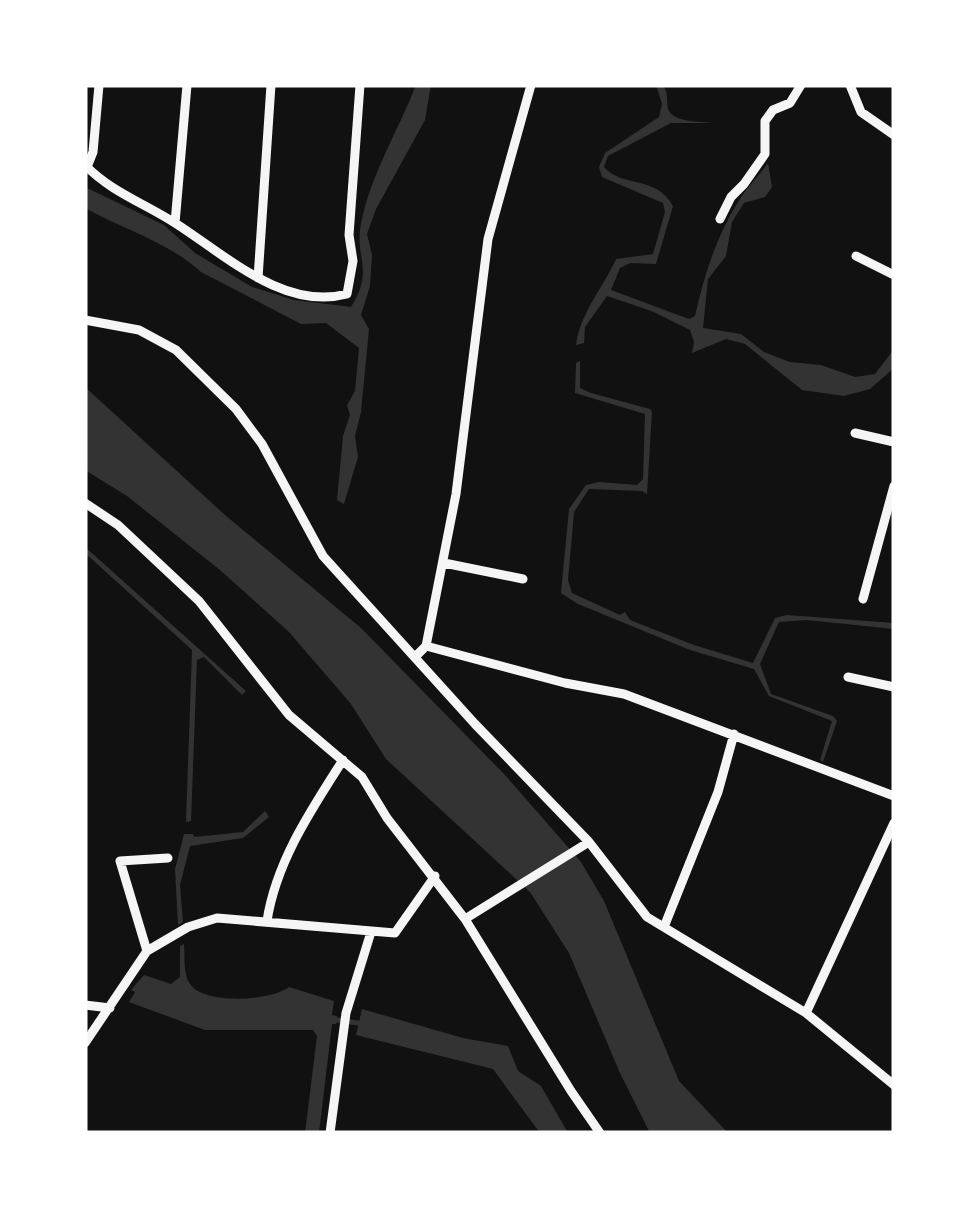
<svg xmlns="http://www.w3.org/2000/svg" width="979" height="1218" font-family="Cabin,sans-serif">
  <rect width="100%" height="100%" fill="#111"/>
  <path fill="#333" d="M 416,85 L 431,85 L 425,120 L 376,209 L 367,234 L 372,255 L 370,286 L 361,315 L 369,329 L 361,412 L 355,436 L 358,457 L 344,504 L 337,500 L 343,436 L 350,415 L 347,405 L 355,391 L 359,348 L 326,323 L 301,324 L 201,272 C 167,241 124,230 85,208 L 85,187 L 164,225 L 195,253 L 252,287 L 294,300 L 351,307 C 375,268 354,258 361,224 C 370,176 398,131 416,85 Z
    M 656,85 L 663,85 C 669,94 666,99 668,109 C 673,123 700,121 713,123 L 671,123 L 608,156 L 604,167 C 624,189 655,174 673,206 L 656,264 L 630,263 L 620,268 L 611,290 L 689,319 L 695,316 C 704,276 716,237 738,202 C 746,188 759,176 768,163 L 772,187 L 765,197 L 744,203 L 732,222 L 726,256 L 708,279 L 703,328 L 741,334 L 764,352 L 790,362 L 821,365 L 855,377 L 875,374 L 894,349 L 893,369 L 870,389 L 844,396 L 802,390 L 745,344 L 726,339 L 692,353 L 694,342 L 690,330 L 654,312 L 607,296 L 585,327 L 584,343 L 576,345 C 580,313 603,288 616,259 L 653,254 L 665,212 L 663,203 L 602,177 L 599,167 L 605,153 L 659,117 L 662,104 Z
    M 580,361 L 580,388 L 591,393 L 650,409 L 652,412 L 647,494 L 642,491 L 589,489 L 574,512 L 568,580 L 572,593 L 620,615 L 625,612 L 630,620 L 694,645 L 753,663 L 775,618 L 787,615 L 894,623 L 894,629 L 807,620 L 779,622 L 760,664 L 771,694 L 833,716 L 837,721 L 823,762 L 820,760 L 832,721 L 769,696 L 754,669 L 690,650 L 578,604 L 561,593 L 569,509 L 586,485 L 599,482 L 637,485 L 643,479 L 645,414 L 575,393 L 576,363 Z
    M 85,387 L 225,515 L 361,628 L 505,775 L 581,862 L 604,901 L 679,1081 L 728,1133 L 650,1133 L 620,1073 L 569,953 L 530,892 L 386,759 L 351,704 L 289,632 L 220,570 L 127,496 L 85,470 Z
    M 85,547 L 246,691 L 242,695 L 204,657 L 197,660 L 191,821 L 186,822 L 192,650 L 85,553 Z
    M 265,811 L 269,817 L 243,838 L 190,846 L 180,885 L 183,922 L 178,925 L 175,869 L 184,834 L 193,834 L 194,837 L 243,832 Z
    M 184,944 C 185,957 183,974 190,984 C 204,1005 271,1001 289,987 L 334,1001 L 332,1015 L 337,1016 L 336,1024 L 332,1024 L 319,1133 L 305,1133 L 317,1036 L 313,1030 L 205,1030 L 129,1002 L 135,992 L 131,990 L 144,975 L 171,984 L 180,977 L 180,946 Z
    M 362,1009 L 463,1038 L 508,1046 L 518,1071 L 541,1086 L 568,1133 L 540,1133 L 493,1069 L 356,1035 Z"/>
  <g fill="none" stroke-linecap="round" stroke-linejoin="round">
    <path stroke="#333" stroke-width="5" d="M 337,1020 L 358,1023"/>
    <path stroke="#f5f5f5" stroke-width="9" d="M 850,85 L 861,112 L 894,135
      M 85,165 C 111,192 144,203 175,223 C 224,254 284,311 347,294 L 353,261 L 349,235 L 360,85
      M 87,167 L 93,152 L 99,85
      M 720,219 L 731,197 L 744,184 L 765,154 L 765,121 L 773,110 L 790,103 L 801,85
      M 175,223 L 187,85
      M 856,256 L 894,275
      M 258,278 L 271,85
      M 85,320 L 139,330 L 176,350 L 236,409 L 262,444 L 323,556 L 475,724 L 589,842 L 647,917 L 806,1013 L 894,1085
      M 855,433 L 894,442
      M 85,503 L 118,525 L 199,601 L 289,715 L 362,777 L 387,818 L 465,919 L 571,1091 L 600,1133
      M 444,563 L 523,579
      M 863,599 L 894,486
      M 426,646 L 565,683 L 624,694 L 894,796
      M 416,656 L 426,646 L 456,494 L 488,239 L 531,85
      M 848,677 L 894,687
      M 465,919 L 589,842
      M 267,921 C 276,862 311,810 343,760
      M 664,927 L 718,792 L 734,734
      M 147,951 L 120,861 L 168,858
      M 85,1005 L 110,1008
      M 806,1013 L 894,823
      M 85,1043 L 147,951 L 188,927 L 217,918 L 395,933 L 435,876
      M 330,1133 L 346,1013 L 371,932"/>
  </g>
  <rect width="979" height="1218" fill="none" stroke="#ffffff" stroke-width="175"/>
</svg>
